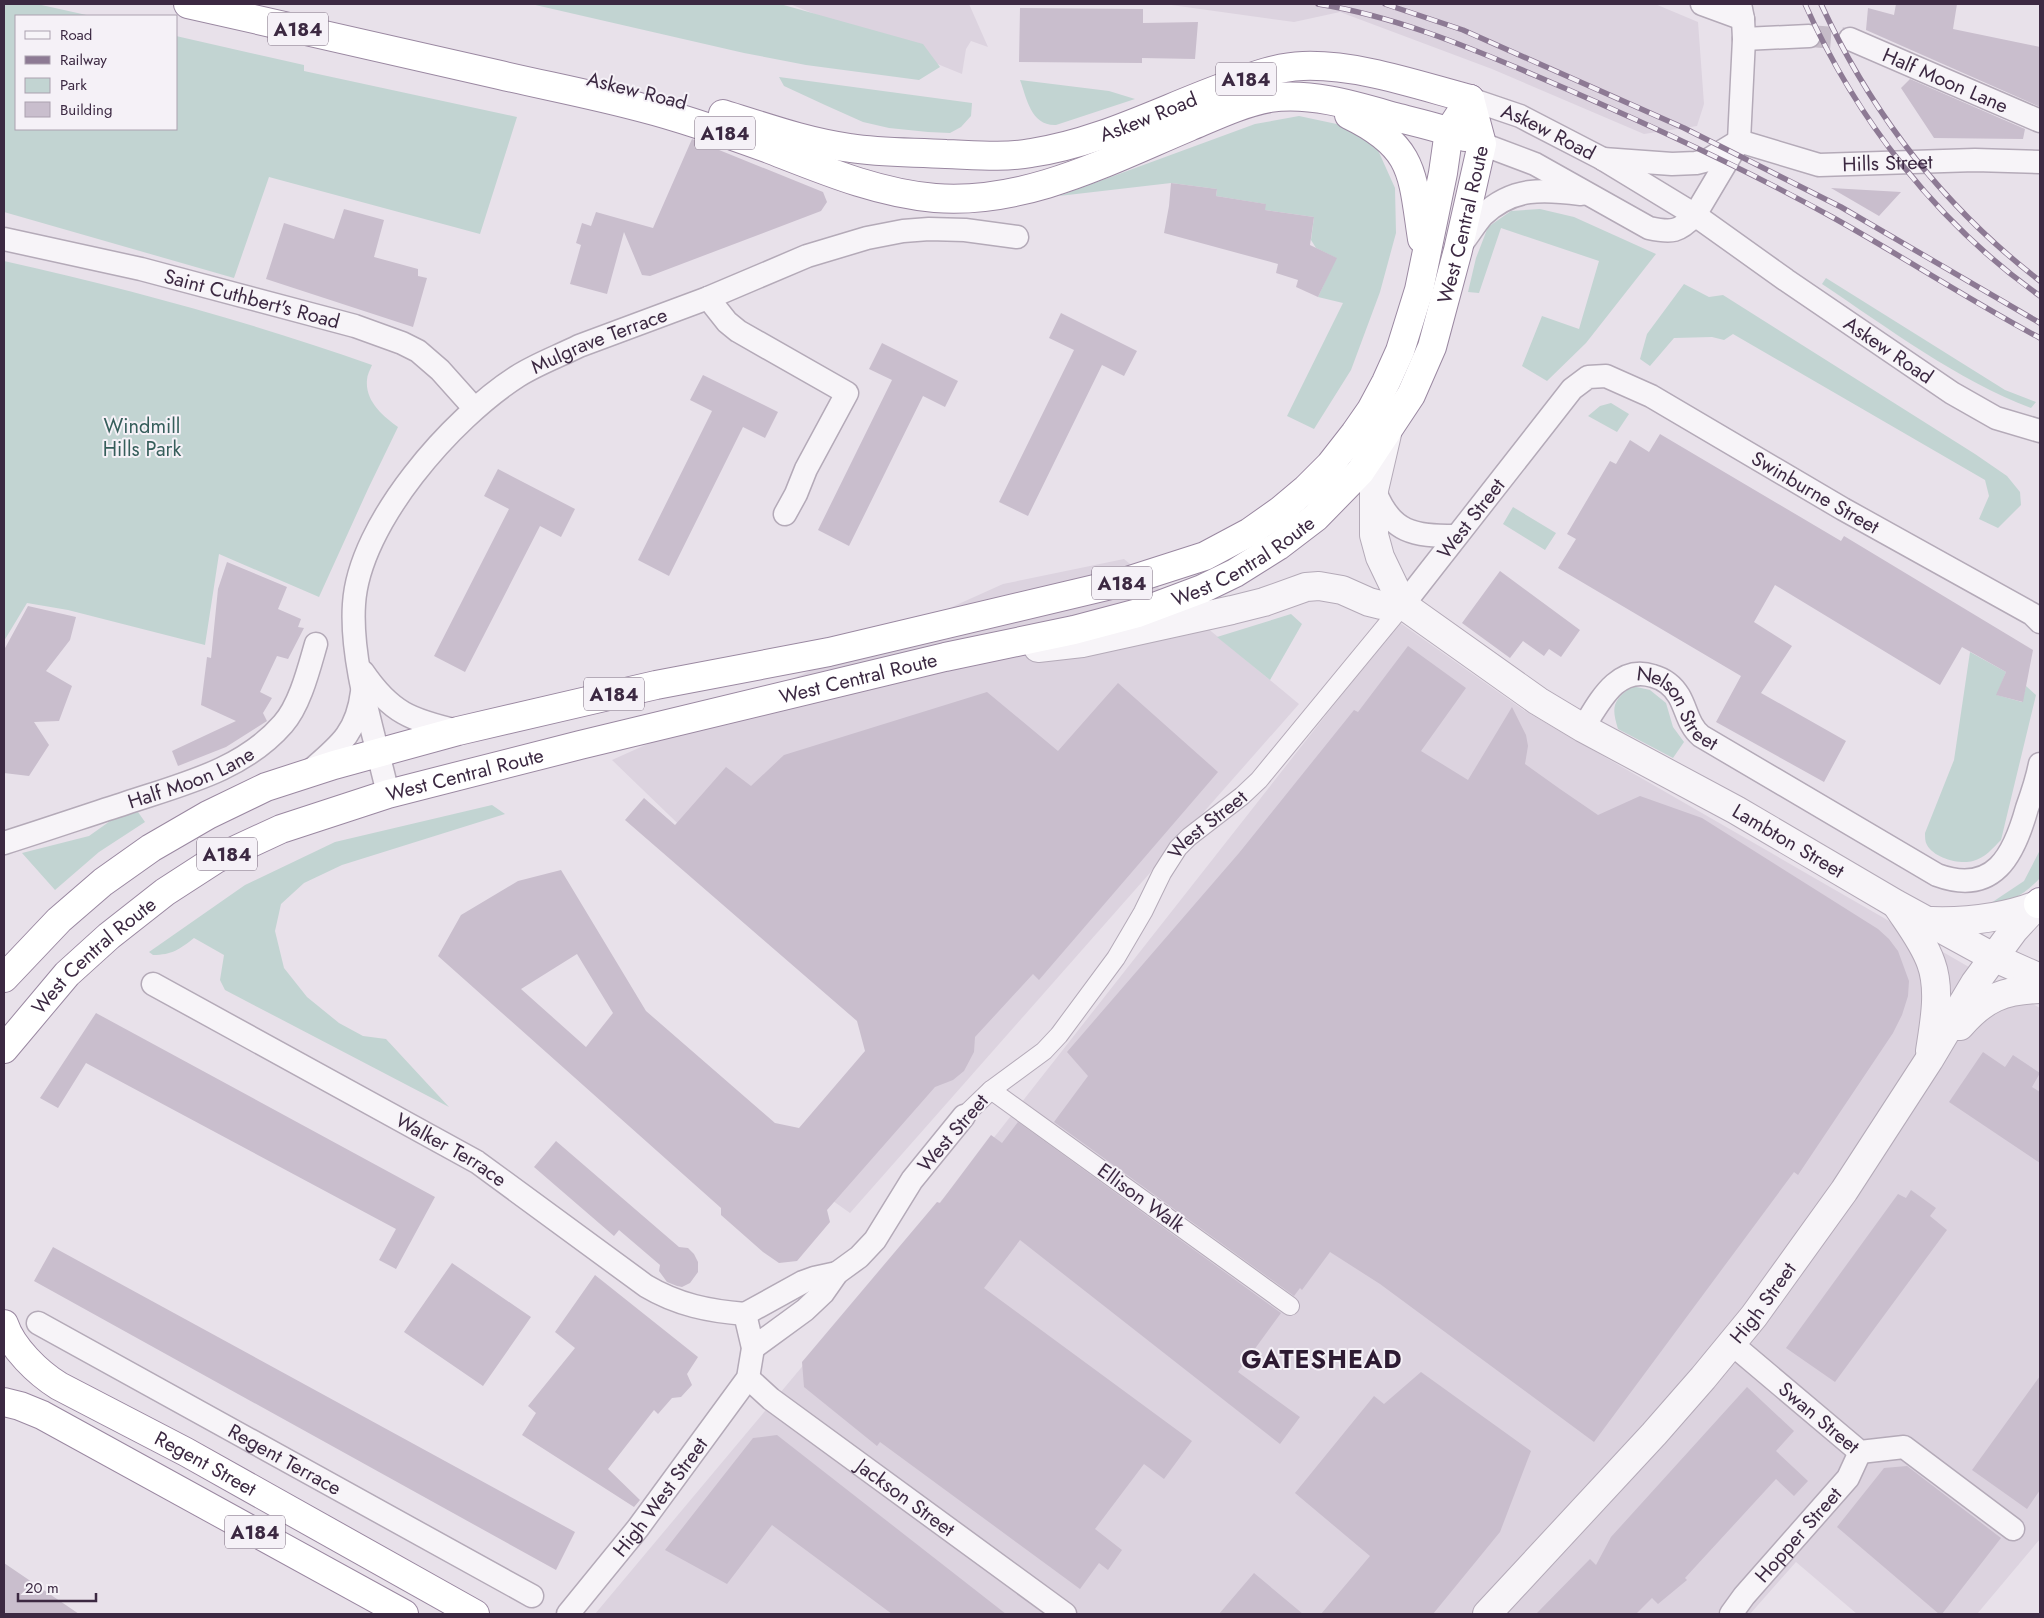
<svg xmlns="http://www.w3.org/2000/svg" width="2044" height="1618" font-family="Jost,sans-serif">
  <rect width="100%" height="100%" fill="#e8e1ea"/>
  <path fill="#dcd3df" d="M 790,4 L 969,4 L 988,47 L 971,41 L 966,49 L 962,74 Z
    M 1164,4 L 1655,4 L 1698,22 L 1704,104 L 1697,126 L 1644,134 L 1492,69 L 1340,12 L 1294,22 Z
    M 1124,559 L 1299,704 L 850,1213 L 791,1171 L 901,1039 L 612,760 L 1003,584 Z
    M 1399,622 L 1525,711 L 2040,1008 L 2040,1539 L 1977,1614 L 1857,1614 L 1796,1562 L 1750,1614 L 595,1614 L 992,1140 Z"/>
  <path fill="#c2d4d2" d="M 4,4 L 37,4 L 91,16 L 16,16 L 16,129 L 176,129 L 176,36 L 304,65 L 304,71 L 517,117 L 480,234 L 269,177 L 234,278 L 4,212 Z
    M 531,4 L 780,4 L 923,44 L 940,67 L 919,80 L 806,65 L 744,53 Z
    M 779,77 L 972,103 L 971,116 L 961,127 L 950,133 L 928,132 L 889,128 L 863,122 L 825,105 L 784,86 Z
    M 1020,80 L 1109,91 L 1135,99 L 1056,125 C 1031,126 1027,99 1020,80 Z
    M 1299,116 L 1346,126 L 1377,148 L 1395,188 L 1396,233 L 1380,292 L 1351,370 L 1314,429 L 1287,416 L 1343,303 L 1318,297 L 1336,258 L 1316,248 L 1311,240 L 1314,217 L 1265,210 L 1265,204 L 1216,196 L 1217,189 L 1171,183 L 1059,196 L 1255,124 Z
    M 1540,209 L 1574,217 L 1656,254 L 1586,343 L 1547,381 L 1522,366 L 1542,316 L 1579,329 L 1599,261 L 1501,228 L 1479,293 L 1468,292 L 1476,258 L 1488,227 L 1511,211 Z
    M 4,261 C 129,289 251,322 372,365 C 370,370 367,375 367,380 C 365,401 383,416 398,427 L 368,489 L 319,597 L 219,554 L 205,645 L 68,610 L 27,603 L 4,641 Z
    M 1826,278 L 2005,390 L 2036,402 L 2031,408 C 1957,380 1888,328 1822,284 Z
    M 1684,284 L 1709,297 L 1723,295 L 1975,454 L 2007,476 L 2020,492 L 2021,505 L 1998,528 L 1979,519 L 1989,496 L 1985,480 L 1733,334 L 1724,340 L 1712,337 L 1674,338 L 1650,366 L 1640,359 L 1647,334 Z
    M 1611,403 L 1629,414 L 1617,432 L 1588,416 L 1600,406 Z
    M 1513,507 L 1556,533 L 1545,550 L 1503,524 Z
    M 1291,614 L 1302,624 L 1270,680 L 1217,637 Z
    M 1970,652 L 2006,672 L 1997,695 L 2022,702 L 2026,686 L 2036,695 L 2001,840 C 1993,848 1985,858 1973,861 C 1960,865 1934,858 1927,845 C 1925,842 1925,837 1925,833 L 1954,760 Z
    M 1632,686 L 1650,690 L 1666,703 L 1673,727 L 1684,742 L 1673,758 L 1618,729 C 1611,706 1613,701 1632,686 Z
    M 492,805 L 505,814 L 342,865 L 304,883 L 281,904 L 275,931 L 284,968 L 307,997 L 339,1023 L 363,1036 L 386,1039 L 449,1107 L 225,990 L 220,980 L 224,955 L 194,938 C 180,949 172,955 153,955 L 149,952 L 245,885 L 335,842 Z
    M 138,812 L 145,822 L 99,852 L 55,890 L 22,853 L 89,836 L 113,819 Z
    M 2040,850 L 2040,878 C 2024,895 2013,900 1991,907 L 1991,903 L 2024,881 Z"/>
  <path fill="#c9becd" fill-rule="evenodd" d="M 1896,4 L 1957,4 L 1953,29 L 2040,47 L 2040,107 L 1866,30 L 1868,8 L 1894,15 Z
    M 1020,8 L 1143,9 L 1143,23 L 1198,22 L 1195,59 L 1142,58 L 1142,63 L 1019,62 Z
    M 1910,79 L 2025,129 L 2023,139 L 1934,138 L 1901,88 Z
    M 692,139 L 823,192 L 827,202 L 821,211 L 650,276 L 642,275 L 624,232 L 607,294 L 570,284 L 581,245 L 576,243 L 582,223 L 591,226 L 596,212 L 653,228 Z
    M 1171,183 L 1217,189 L 1216,196 L 1266,204 L 1265,210 L 1314,217 L 1310,245 L 1337,258 L 1318,297 L 1296,287 L 1298,280 L 1276,273 L 1278,264 L 1164,233 L 1169,206 Z
    M 1831,188 L 1901,192 L 1879,216 Z
    M 344,209 L 384,220 L 374,257 L 418,269 L 418,276 L 427,278 L 413,327 L 266,279 L 284,223 L 334,239 Z
    M 1061,313 L 1137,351 L 1124,376 L 1102,365 L 1028,516 L 999,502 L 1074,350 L 1049,338 Z
    M 882,343 L 958,381 L 945,407 L 923,396 L 849,546 L 818,530 L 892,380 L 869,369 Z
    M 703,375 L 778,412 L 765,438 L 743,427 L 669,576 L 638,560 L 712,411 L 690,400 Z
    M 1660,434 L 1841,541 L 1844,536 L 2033,650 L 2023,702 L 1996,695 L 2006,672 L 1962,647 L 1940,685 L 1775,585 L 1754,622 L 1792,646 L 1761,693 L 1846,741 L 1824,782 L 1716,722 L 1741,676 L 1558,568 L 1576,539 L 1567,534 L 1610,461 L 1616,464 L 1630,440 L 1649,452 Z
    M 498,469 L 575,509 L 561,537 L 540,526 L 465,672 L 434,656 L 509,509 L 484,496 Z
    M 227,562 L 287,587 L 278,609 L 301,619 L 298,627 L 304,628 L 288,659 L 277,656 L 260,692 L 272,698 L 263,713 L 267,721 L 226,747 L 178,766 L 172,751 L 236,721 L 201,705 L 207,657 L 211,658 L 218,589 Z
    M 1500,571 L 1580,630 L 1561,657 L 1549,649 L 1544,656 L 1523,641 L 1510,658 L 1462,623 Z
    M 28,606 L 76,617 L 70,640 L 46,671 L 72,686 L 59,721 L 34,722 L 49,745 L 29,776 L 4,773 L 4,650 Z
    M 1408,646 L 1466,688 L 1421,751 L 1468,780 L 1512,707 L 1526,735 L 1528,746 L 1525,764 L 1560,789 L 1598,815 L 1640,796 L 1702,818 L 1878,929 L 1889,939 L 1898,951 L 1909,981 L 1908,996 L 1902,1015 L 1893,1033 L 1798,1175 L 1794,1172 L 1594,1442 L 1380,1284 L 1330,1252 L 1302,1290 L 1300,1288 L 1294,1296 L 1054,1122 L 1088,1076 L 1067,1052 L 1239,853 L 1354,710 L 1358,712 Z
    M 1118,683 L 1218,772 L 1039,980 L 1033,974 L 975,1037 L 974,1052 L 964,1071 L 953,1080 L 935,1087 L 827,1210 L 830,1222 L 797,1261 L 779,1263 L 763,1252 L 721,1215 L 721,1208 L 438,956 L 461,915 L 518,881 L 561,870 L 646,1011 L 775,1123 L 799,1128 L 865,1051 L 857,1021 L 625,820 L 644,798 L 675,825 L 726,767 L 751,786 L 784,755 L 987,692 L 1058,751 ZM 577,954 L 613,1013 L 586,1047 L 521,989 Z
    M 96,1013 L 435,1197 L 396,1269 L 379,1260 L 396,1229 L 86,1063 L 58,1108 L 40,1098 Z
    M 1983,1052 L 2005,1067 L 2013,1055 L 2040,1073 L 2032,1087 L 2040,1092 L 2040,1163 L 1949,1102 Z
    M 1018,1122 L 1281,1313 L 1238,1372 L 1300,1417 L 1280,1444 L 1020,1240 L 984,1288 L 1192,1441 L 1164,1479 L 1144,1464 L 1095,1529 L 1122,1550 L 1108,1570 L 1099,1563 L 1080,1589 L 880,1442 L 877,1446 L 804,1387 L 802,1362 L 937,1202 L 940,1203 L 991,1135 L 1002,1143 Z
    M 556,1141 L 679,1247 L 688,1248 L 694,1254 L 698,1262 L 698,1272 L 690,1283 L 682,1287 L 677,1286 L 667,1282 L 659,1271 L 660,1265 L 619,1230 L 614,1236 L 534,1167 Z
    M 1911,1190 L 1936,1208 L 1930,1216 L 1947,1230 L 1835,1382 L 1786,1348 L 1898,1194 L 1906,1198 Z
    M 53,1247 L 575,1532 L 556,1570 L 34,1281 Z
    M 452,1263 L 531,1317 L 483,1386 L 404,1332 Z
    M 595,1275 L 698,1357 L 687,1374 L 692,1385 L 681,1397 L 672,1398 L 658,1414 L 654,1410 L 608,1469 L 640,1500 L 634,1507 L 522,1435 L 536,1413 L 528,1406 L 575,1348 L 555,1332 Z
    M 1421,1372 L 1531,1451 L 1500,1532 L 1433,1614 L 1321,1614 L 1370,1556 L 1295,1493 L 1374,1396 L 1384,1404 Z
    M 2040,1376 L 2040,1490 L 2027,1509 L 1972,1470 Z
    M 1747,1387 L 1794,1431 L 1776,1451 L 1808,1481 L 1794,1496 L 1776,1479 L 1685,1578 L 1687,1580 L 1658,1604 L 1652,1598 L 1636,1614 L 1536,1614 L 1590,1559 L 1596,1565 L 1611,1537 Z
    M 777,1435 L 1006,1614 L 892,1614 L 772,1525 L 727,1584 L 665,1550 L 753,1438 Z
    M 1907,1466 L 2001,1538 L 1942,1614 L 1939,1614 L 1837,1527 L 1884,1468 Z
    M 4,1563 L 79,1614 L 4,1614 Z
    M 1254,1573 L 1303,1614 L 1219,1614 Z"/>
  <g fill="none" stroke-linecap="round" stroke-linejoin="round">
    <path stroke="#c6bcc8" stroke-width="22" stroke-dasharray="22 11" stroke-linecap="butt" d="M 1809,36 L 1850,39"/>
    <g stroke="#b4aab8" stroke-width="20">
      <g id="pedestrian">
        <path d="M 991,1090 L 1290,1306"/>
        <path id="s1" d="M 964,1116 L 991,1090 L 1044,1051 L 1059,1035 L 1116,958 L 1143,912 L 1162,873 L 1178,848 L 1189,837 L 1242,796 L 1259,780 L 1403,605"/>
      </g>
    </g>
    <g stroke="#b4aab8" stroke-width="25">
      <g id="minor">
        <path d="M 1702,4 L 1743,19"/>
        <path d="M 1744,39 L 1809,36"/>
        <path id="s2" d="M 1850,39 L 2040,121"/>
        <path id="s3" d="M 1470,99 L 1520,116 L 1603,159 L 1695,215 L 1786,280 L 1952,393 L 1996,418 L 2040,431"/>
        <path id="s4" d="M 1739,141 L 1819,165 L 1975,160 L 2040,162"/>
        <path d="M 1482,144 L 1535,164 L 1649,228 C 1672,233 1679,232 1695,215 L 1739,141 L 1744,39 L 1743,19 L 1740,4"/>
        <path d="M 1603,159 L 1672,164 L 1696,163 L 1708,160 L 1736,143"/>
        <path id="s5" d="M 4,239 L 141,269 L 355,326 L 402,343 L 418,351 L 440,370 L 474,408"/>
        <path d="M 1460,246 C 1468,236 1475,224 1483,215 C 1513,187 1543,189 1581,194"/>
        <path d="M 708,298 L 727,322 L 738,331 L 847,393 L 806,469 L 796,494 L 785,514"/>
        <path d="M 1375,491 C 1391,533 1414,536 1455,536"/>
        <path id="s6" d="M 1403,605 L 1572,389 L 1588,377 L 1606,376 L 1651,396 L 1843,509 L 2032,614 L 2040,622"/>
        <path d="M 363,672 C 391,713 411,720 458,731"/>
        <path id="s7" d="M 1583,728 C 1599,703 1617,664 1653,676 C 1664,679 1673,686 1679,696 C 1687,710 1688,725 1701,736 L 1937,875 C 1994,896 2014,855 2027,808 C 2032,794 2037,779 2040,764"/>
        <path d="M 310,771 C 339,746 357,733 362,692"/>
        <path id="s8" d="M 388,794 C 375,736 350,663 354,604 C 359,523 452,418 518,376 C 537,364 559,356 579,346 L 708,298 L 807,256 L 867,238 L 903,231 L 929,229 L 965,230 L 1017,237"/>
        <path id="s9" d="M 4,843 C 45,830 86,816 126,803 C 183,784 243,770 283,724 C 300,705 309,668 316,644"/>
        <path id="s10" d="M 153,984 L 477,1162 L 646,1286 C 678,1305 709,1311 745,1314"/>
        <path d="M 745,1314 L 803,1282 L 814,1278 L 837,1273"/>
        <path id="s11" d="M 38,1323 L 532,1596"/>
        <path id="s12" d="M 1732,1344 L 1860,1452 L 1904,1447 L 2013,1529"/>
        <path d="M 753,1348 L 805,1310 L 823,1293 L 837,1273 L 859,1257 L 875,1240 L 912,1180 L 964,1116"/>
        <path id="s13" d="M 748,1378 L 771,1399 L 1065,1614"/>
        <path id="s14" d="M 568,1614 L 638,1528 L 748,1378 L 753,1348 L 745,1314"/>
        <path id="s15" d="M 1731,1614 L 1744,1596 L 1848,1478 L 1860,1452"/>
      </g>
    </g>
    <g stroke="#b4aab8" stroke-width="30">
      <g id="tertiary">
        <path id="s16" d="M 1387,434 L 1374,490 L 1374,535 L 1380,557 L 1403,605 L 1538,701 L 1583,728 L 1736,810 L 1896,904 L 1993,957 L 2040,978"/>
        <path d="M 1038,648 L 1082,643 L 1232,610 L 1264,602 L 1306,587 L 1319,586 L 1342,590 L 1369,602 L 1381,605 L 1403,605"/>
        <path d="M 1898,907 C 1910,925 1924,943 1931,963 C 1941,990 1934,1024 1930,1051"/>
        <path d="M 1932,921 C 1967,922 2003,918 2037,905"/>
        <path d="M 1960,1026 C 1984,998 2004,990 2040,989"/>
        <path id="s17" d="M 1487,1614 L 1654,1434 L 1703,1378 L 1754,1316 L 1844,1191 L 1929,1060 L 1975,983 L 2014,930 L 2038,904"/>
      </g>
    </g>
    <g stroke="#9a88a1" stroke-width="30">
      <g id="trunk">
        <path d="M 188,4 C 292,27 396,51 500,75 C 547,86 595,95 643,108 C 686,119 728,134 769,149 C 823,170 877,193 935,198 C 1025,205 1108,161 1189,127 C 1215,116 1242,103 1270,98 C 1311,92 1356,106 1395,117 C 1418,123 1442,128 1465,137"/>
        <path id="s18" d="M 723,114 C 765,127 806,142 850,148 C 881,153 915,152 946,154 C 974,155 1004,158 1031,153 C 1098,143 1159,111 1221,88 C 1248,78 1274,67 1303,66 C 1357,64 1417,85 1470,99"/>
        <path d="M 1349,115 C 1415,147 1412,173 1422,239"/>
        <path d="M 2038,904 L 2040,902"/>
        <path d="M 4,978 L 59,920 L 103,882 L 151,848 L 208,815 L 266,787 L 334,765 L 458,731 L 656,685 L 829,652 L 1124,582 L 1205,556 L 1250,532 L 1281,510 L 1306,489 L 1330,465 L 1355,433 L 1371,410 L 1386,382 L 1400,351 L 1419,290 L 1443,173 L 1449,131 L 1470,99"/>
        <path id="s19" d="M 4,1049 L 67,974 L 109,936 L 165,892 L 216,859 L 281,829 L 388,794 L 580,745 L 945,657 L 1074,630 L 1138,613 L 1202,589 L 1235,573 L 1278,546 L 1316,517 L 1360,472 L 1411,395 L 1432,347 L 1458,250 L 1482,144 L 1470,99"/>
        <path id="s20" d="M 4,1324 C 12,1348 38,1373 59,1386 L 186,1452 L 475,1614"/>
        <path d="M 4,1402 L 20,1406 L 42,1415 L 404,1614"/>
      </g>
    </g>
    <use href="#pedestrian" stroke="#f7f4f8" stroke-width="18"/>
    <use href="#minor" stroke="#f7f4f8" stroke-width="22"/>
    <use href="#tertiary" stroke="#f7f4f8" stroke-width="28"/>
    <use href="#trunk" stroke="#fff" stroke-width="28"/>
    <g stroke="#8d7a94" stroke-width="5.5">
      <path id="rail" d="M 1318,4 C 1393,16 1464,45 1534,75 C 1635,118 1736,164 1832,217 C 1902,256 1969,300 2040,338
        M 1385,4 L 1463,30 L 1684,128 L 1841,207 L 2040,323
        M 1805,4 C 1856,119 1937,223 2040,296
        M 1821,4 C 1872,115 1944,207 2040,281"/>
    </g>
    <use href="#rail" stroke="#f5f1f7" stroke-width="4" stroke-dasharray="11" stroke-linecap="butt"/>
  </g>
  <g text-anchor="middle" dominant-baseline="central" stroke-width="4" stroke-linejoin="round" paint-order="stroke">
    <g fill="#f5f1f7" stroke="#746578" stroke-width="1">
      <rect x="268" y="12.5" width="60" height="33" rx="4"/>
      <rect x="1216" y="62.5" width="60" height="33" rx="4"/>
      <rect x="695" y="116.5" width="60" height="33" rx="4"/>
      <rect x="1092" y="566.5" width="60" height="33" rx="4"/>
      <rect x="584" y="677.5" width="60" height="33" rx="4"/>
      <rect x="197" y="837.5" width="60" height="33" rx="4"/>
      <rect x="225" y="1515.5" width="60" height="33" rx="4"/>
    </g>
    <g font-size="19" font-weight="bold" fill="#3c2942">
      <text x="298" y="29">A184</text>
      <text x="1246" y="79">A184</text>
      <text x="725" y="133">A184</text>
      <text x="1122" y="583">A184</text>
      <text x="614" y="694">A184</text>
      <text x="227" y="854">A184</text>
      <text x="255" y="1532">A184</text>
    </g>
    <g font-size="20" fill="#3c2942" stroke="#f5f1f7">
      <text stroke="none"><textPath href="#s2" startOffset="104">Half Moon Lane</textPath></text>
      <text transform="translate(637 91) rotate(14)">Askew Road</text>
      <text stroke="none"><textPath href="#s18" startOffset="436">Askew Road</textPath></text>
      <text stroke="none"><textPath href="#s3" startOffset="85">Askew Road</textPath></text>
      <text stroke="none"><textPath href="#s4" startOffset="152">Hills Street</textPath></text>
      <text stroke="none"><textPath href="#s19" startOffset="1780">West Central Route</textPath></text>
      <text stroke="none"><textPath href="#s5" startOffset="255">Saint Cuthbert's Road</textPath></text>
      <text stroke="none"><textPath href="#s8" startOffset="571">Mulgrave Terrace</textPath></text>
      <text stroke="none"><textPath href="#s3" startOffset="490">Askew Road</textPath></text>
      <text stroke="none"><textPath href="#s6" startOffset="552">Swinburne Street</textPath></text>
      <text stroke="none"><textPath href="#s6" startOffset="110">West Street</textPath></text>
      <text stroke="none"><textPath href="#s19" startOffset="1360">West Central Route</textPath></text>
      <text stroke="none"><textPath href="#s19" startOffset="955">West Central Route</textPath></text>
      <text stroke="none"><textPath href="#s7" startOffset="136">Nelson Street</textPath></text>
      <text stroke="none"><textPath href="#s19" startOffset="550">West Central Route</textPath></text>
      <text stroke="none"><textPath href="#s9" startOffset="198">Half Moon Lane</textPath></text>
      <text stroke="none"><textPath href="#s1" startOffset="385">West Street</textPath></text>
      <text stroke="none"><textPath href="#s16" startOffset="631">Lambton Street</textPath></text>
      <text stroke="none"><textPath href="#s19" startOffset="130">West Central Route</textPath></text>
      <text transform="translate(953 1133) rotate(-49)">West Street</text>
      <text stroke="none"><textPath href="#s10" startOffset="341">Walker Terrace</textPath></text>
      <text transform="translate(1141 1198) rotate(36)">Ellison Walk</text>
      <text stroke="none"><textPath href="#s17" startOffset="416">High Street</textPath></text>
      <text stroke="none"><textPath href="#s12" startOffset="114">Swan Street</textPath></text>
      <text stroke="none"><textPath href="#s11" startOffset="282">Regent Terrace</textPath></text>
      <text stroke="none"><textPath href="#s20" startOffset="250">Regent Street</textPath></text>
      <text stroke="none"><textPath href="#s14" startOffset="149">High West Street</textPath></text>
      <text stroke="none"><textPath href="#s13" startOffset="198">Jackson Street</textPath></text>
      <text stroke="none"><textPath href="#s15" startOffset="104">Hopper Street</textPath></text>
    </g>
    <g font-size="20" fill="#365e5b" stroke="#f5f1f7">
      <text x="142" y="426">Windmill<tspan x="142" dy="23">Hills Park</tspan></text>
    </g>
    <g font-size="25" font-weight="bold" letter-spacing="1" fill="#2e1b33" stroke="#f5f1f7">
      <text x="1322" y="1359">GATESHEAD</text>
    </g>
  </g>
  <rect width="2044" height="1618" fill="none" stroke="#3c2942" stroke-width="10"/>
  <rect x="15" y="15" width="162" height="115" fill="#f5f1f7" stroke="#aba1af"/>
  <rect x="25" y="31" width="25" height="8" fill="#f7f4f8" stroke="#aba1af"/>
  <text x="60" y="40" font-size="15" fill="#3c2942">Road</text>
  <rect x="25" y="56" width="25" height="8" fill="#8d7a94" stroke="#aba1af"/>
  <text x="60" y="65" font-size="15" fill="#3c2942">Railway</text>
  <rect x="25" y="78" width="25" height="15" fill="#c2d4d2" stroke="#aba1af"/>
  <text x="60" y="90" font-size="15" fill="#3c2942">Park</text>
  <rect x="25" y="102" width="25" height="15" fill="#c9becd" stroke="#aba1af"/>
  <text x="60" y="115" font-size="15" fill="#3c2942">Building</text>
  <path d="M18 1593v8h78v-8" fill="none" stroke="#3c2942" stroke-width="2.5"/>
  <text x="25" y="1593" font-size="15" fill="#3c2942" stroke="#f5f1f7" stroke-width="4" paint-order="stroke">20 m</text>
</svg>
